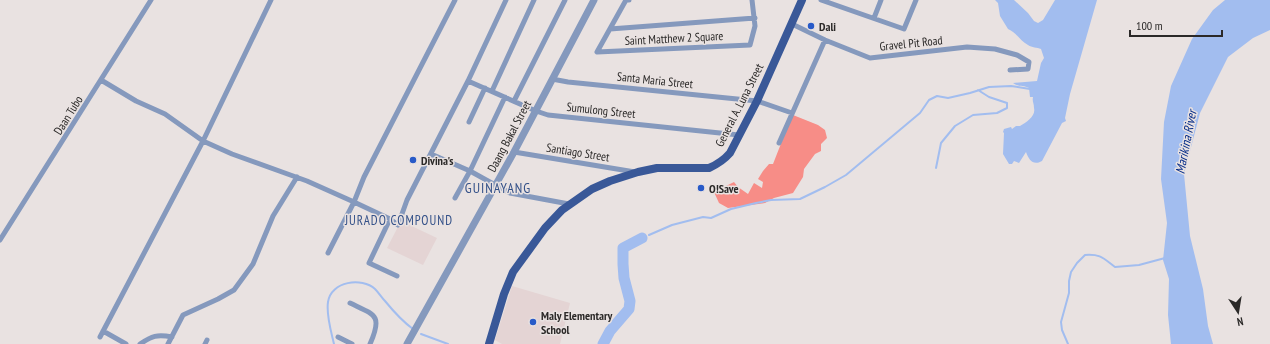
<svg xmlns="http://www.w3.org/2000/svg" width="1270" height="344" font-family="'PT Sans Narrow',sans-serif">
  <rect width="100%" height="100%" fill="#e9e2e1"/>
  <path fill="#e4d4d4" d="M 401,221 L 437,238 L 423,265 L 387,248 Z
    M 512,286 L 570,303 L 560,344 L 502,344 L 495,340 Z"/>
  <path fill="#f78d87" d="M 793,115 L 818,125 L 825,130 L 827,138 L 821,144 L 821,151 L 815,154 L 804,169 L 803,177 L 793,193 L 774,198 L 765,203 L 728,208 L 719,203 L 714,192 L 734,182 L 738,187 L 748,194 L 754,183 L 762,188 L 763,182 L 758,179 L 763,171 L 769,164 L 773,164 L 782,141 Z"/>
  <path fill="#a2bdef" d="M 995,0 L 1014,0 L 1028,13 L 1034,21 L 1038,23 L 1043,20 L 1055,0 L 1097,0 L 1070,94 L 1065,118 L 1066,121 L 1062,123 L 1042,161 C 1033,166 1029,160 1026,152 L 1019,163 L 1014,161 L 1012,164 L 1009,164 L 1003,154 L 1004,133 L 1003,132 L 1004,129 L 1011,127 L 1012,129 L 1016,126 L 1020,126 C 1027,122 1036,116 1034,108 C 1034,103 1032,102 1033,97 L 1030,97 L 1029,88 C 1024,85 1018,87 1013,83 L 1037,81 L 1041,63 L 1044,58 L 1041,49 C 1037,47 1032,48 1028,45 C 1020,41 1016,32 1008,29 L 1000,16 L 998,3 Z
    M 1225,0 L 1270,0 L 1270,30 L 1253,38 L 1228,57 L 1200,113 L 1184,174 L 1190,236 L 1203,289 L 1208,326 L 1213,344 L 1171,344 L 1168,315 L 1169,279 L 1163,260 L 1167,223 L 1161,179 L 1164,122 L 1171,86 L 1192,39 L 1213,10 Z"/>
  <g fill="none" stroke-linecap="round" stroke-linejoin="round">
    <path stroke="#a2bdef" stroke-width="2" d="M 936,168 L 941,143 L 955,126 L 973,115 L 997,113 L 1007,108 L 1007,103 L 989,97 L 978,90
      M 649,235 L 672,225 L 703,217 L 711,218 L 731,209 L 756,203 L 771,200 L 800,199 L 825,187 L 846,175 L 920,113 L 929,100 L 937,96 L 948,98 L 970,93 L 989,87 L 1011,86 L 1030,89
      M 421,334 L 448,344
      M 334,344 C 331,331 326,315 328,302 C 331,281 362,277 375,289 C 379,293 382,298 385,301 C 394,312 402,321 413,329
      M 1068,344 L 1062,330 L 1061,322 L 1069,293 L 1069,281 L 1071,272 L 1077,263 L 1085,255 C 1101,254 1103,258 1115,267 L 1139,265 L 1165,258"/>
    <path stroke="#a2bdef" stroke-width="11" d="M 603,344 L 610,331 L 629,309 L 630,301 L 624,278 L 623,264 L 623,248 L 642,238"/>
    <path stroke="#8599bd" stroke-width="5" d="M 821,0 L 904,29 L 916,0
      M 874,18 L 881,0
      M 792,24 L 825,40 L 870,58 L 967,47 L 995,49 L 1017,55 L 1029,62 L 1028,69 L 1010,70
      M 610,29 L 755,18
      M 597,52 L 750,45 L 755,26 L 752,0
      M 597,52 L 626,0 L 629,0
      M 552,79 L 568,82 L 757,101 L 792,113
      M 101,80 L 136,101 L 165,114 L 203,141 L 232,154 L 307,181 L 354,202 L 390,219 L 398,225 L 407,200 L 468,81 L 506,0
      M 468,81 L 536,111 L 548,115 L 739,135
      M 492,91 L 534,0
      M 514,101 L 565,0
      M 469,122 L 485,88
      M 779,143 L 825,40
      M 514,152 L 635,172
      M 431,154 L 470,171 L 510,193 L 569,204
      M 455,198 L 470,171 L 505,97
      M 390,219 L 369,263 L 397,276
      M 0,240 L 151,0
      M 328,253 L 354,202 L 364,177 L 455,0
      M 350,303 C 375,315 383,315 370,344
      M 103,331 L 126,344
      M 100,337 L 203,141 L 271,0
      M 338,337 L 352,344
      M 140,344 C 152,336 157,334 172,337
      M 168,344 L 183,315 L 218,299 L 234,290 L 253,264 L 273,216 L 297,177
      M 205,344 L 207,340"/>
    <path stroke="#8599bd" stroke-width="7" d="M 407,344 L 514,152 L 594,0"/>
    <path stroke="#395898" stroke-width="8" d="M 489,344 L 504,294 L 513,272 L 545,228 L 562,210 L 592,189 L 610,181 L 638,172 L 657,168 L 709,168 C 718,164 724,160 730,153 L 757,101 L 802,0"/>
  </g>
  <g fill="#285ac8" stroke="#e9e2e1" stroke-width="1.5">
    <circle cx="811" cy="26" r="4"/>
    <circle cx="413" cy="160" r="4"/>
    <circle cx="701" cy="188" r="4"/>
    <circle cx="533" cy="322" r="4"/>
  </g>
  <g text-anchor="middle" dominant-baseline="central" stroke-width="3" stroke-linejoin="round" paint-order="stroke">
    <g font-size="12" font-weight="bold" fill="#2b2928" stroke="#e9e2e1" text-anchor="start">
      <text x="819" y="26">Dali</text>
      <text x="421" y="160">Divina's</text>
      <text x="709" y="188">O!Save</text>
      <text x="541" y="315">Maly Elementary<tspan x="541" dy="14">School</tspan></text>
    </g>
    <g font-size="12" fill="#2b2928" stroke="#e9e2e1">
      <text transform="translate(674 38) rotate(-3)">Saint Matthew 2 Square</text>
      <text transform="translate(911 43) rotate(-6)">Gravel Pit Road</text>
      <text transform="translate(655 80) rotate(6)">Santa Maria Street</text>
      <text transform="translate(739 105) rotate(-63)">General A. Luna Street</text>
      <text transform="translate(601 110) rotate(6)">Sumulong Street</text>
      <text transform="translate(68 115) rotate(-58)">Daan Tubo</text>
      <text transform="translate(509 136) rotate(-62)">Daang Bakal Street</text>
      <text transform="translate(578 152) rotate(9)">Santiago Street</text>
    </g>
    <g font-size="13" font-style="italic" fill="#042b88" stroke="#e9e2e1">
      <text transform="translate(1186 142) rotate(-79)">Marikina River</text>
    </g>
    <g font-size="13" letter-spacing="1" fill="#335088" stroke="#e9e2e1">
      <text x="399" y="220">JURADO COMPOUND</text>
    </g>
    <g font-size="14" letter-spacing="1" fill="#335088" stroke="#e9e2e1">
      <text x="498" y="188">GUINAYANG</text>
    </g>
  </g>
  <g transform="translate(1238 312) rotate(168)" stroke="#e9e2e1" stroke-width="3" paint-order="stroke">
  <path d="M0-3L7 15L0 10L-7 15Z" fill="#2b2928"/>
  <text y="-6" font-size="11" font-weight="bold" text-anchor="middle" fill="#2b2928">N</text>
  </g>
  <path d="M1130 30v6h92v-6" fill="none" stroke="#2b2928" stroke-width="2"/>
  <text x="1136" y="30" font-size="12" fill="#2b2928" stroke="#e9e2e1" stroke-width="3" paint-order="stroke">100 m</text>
</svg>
